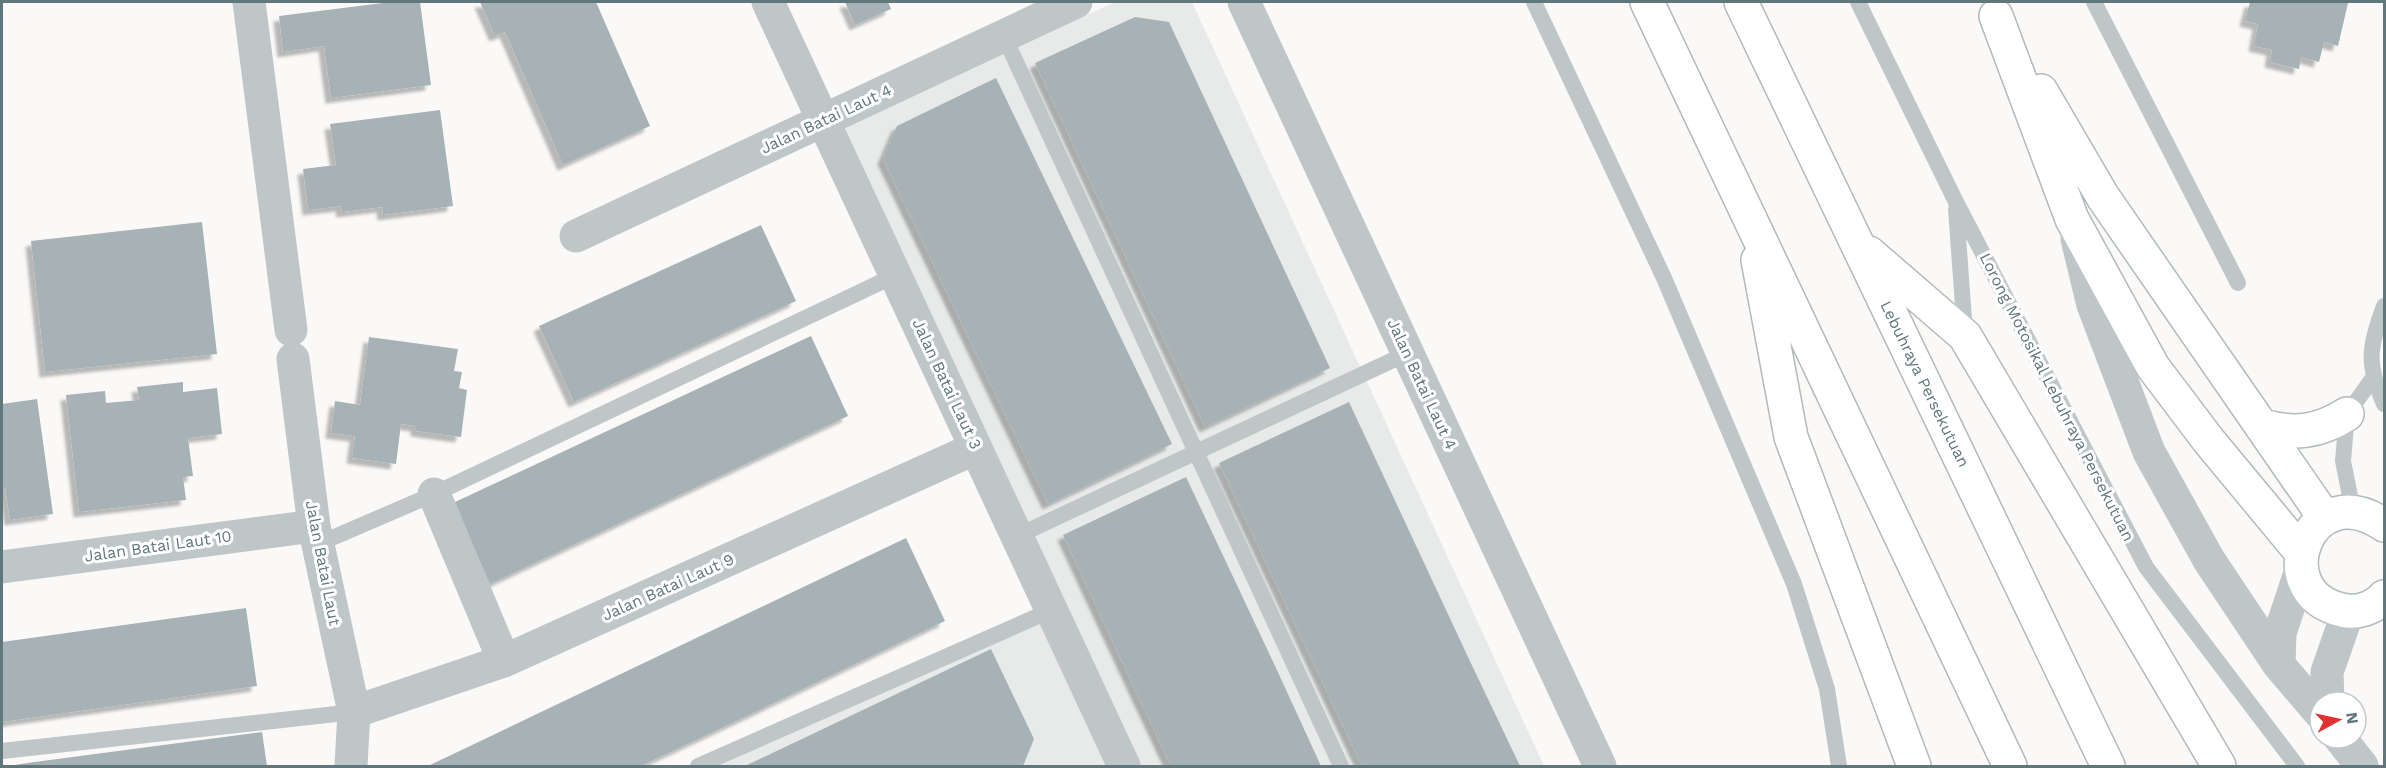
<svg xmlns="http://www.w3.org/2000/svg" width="2386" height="768" font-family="'Work Sans',sans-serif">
  <defs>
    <filter id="shadow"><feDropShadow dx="-5.5" dy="5.5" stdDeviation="1.5" flood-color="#0004"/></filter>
  </defs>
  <rect width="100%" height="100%" fill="#faf9f8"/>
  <path fill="#e8e9e9" d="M 1115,2 L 1192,2 L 1544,766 L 719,766 L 1067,611 L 845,127 Z"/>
  <path fill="#a6b2b5" filter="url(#shadow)" d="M 391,2 L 420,2 L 431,85 L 331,98 L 324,46 L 283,52 L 279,16 Z
    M 480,2 L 596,2 L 650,126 L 563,165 L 505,32 L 495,36 Z
    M 845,2 L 888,2 L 891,9 L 855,25 Z
    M 2250,2 L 2348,3 L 2338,46 L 2324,42 L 2319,62 L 2301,57 L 2299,69 L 2270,62 L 2272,50 L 2254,46 L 2258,24 L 2245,21 Z
    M 1135,17 L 1169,22 L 1330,368 L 1205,427 L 1035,63 Z
    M 996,78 L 1172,444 L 1048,504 L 883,159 L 897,126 Z
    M 440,110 L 453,206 L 383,215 L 382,207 L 342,212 L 341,206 L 308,210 L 303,169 L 336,165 L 330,124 Z
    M 202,222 L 217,354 L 45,372 L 31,241 Z
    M 761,225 L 796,301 L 574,402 L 539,326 Z
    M 811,336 L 848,416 L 490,584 L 453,503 Z
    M 369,337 L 458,349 L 454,371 L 462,372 L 459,388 L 467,390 L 461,437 L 416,431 L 416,426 L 401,424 L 396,464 L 352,458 L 355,436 L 331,433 L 335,401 L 360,405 Z
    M 183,382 L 183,392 L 217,388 L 222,434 L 188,438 L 193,476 L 183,477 L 186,500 L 79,512 L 66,395 L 105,391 L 106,403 L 139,400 L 137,387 Z
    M 37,399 L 53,514 L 10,520 L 5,487 L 2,487 L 2,404 Z
    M 1349,402 L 1468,657 L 1520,766 L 1362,766 L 1234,495 L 1219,463 Z
    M 1186,477 L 1276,668 L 1321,766 L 1171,766 L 1137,694 L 1063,535 Z
    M 906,538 L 945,621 L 732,723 L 641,766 L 428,766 Z
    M 246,608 L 257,686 L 2,722 L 2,642 Z
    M 991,649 L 1034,739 L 1023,766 L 745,766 Z
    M 262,732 L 267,766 L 9,766 L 27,763 Z"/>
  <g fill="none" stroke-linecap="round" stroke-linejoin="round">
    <g stroke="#b1babd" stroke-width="36">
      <path id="secondary" d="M 1996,16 L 2072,219 L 2153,367 L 2209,441 L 2301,552
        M 2041,91 L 2103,197 L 2325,518
        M 2262,426 C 2295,435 2319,432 2347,414
        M 2384,525 C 2309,473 2264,593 2342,610 C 2357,614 2374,608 2384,597"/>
    </g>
    <g stroke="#b3b9bb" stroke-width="36">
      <path id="highway" d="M 1647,2 L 2010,766
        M 1741,2 L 2108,766
        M 1869,253 L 1965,336 L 2219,766
        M 1758,260 L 1791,437 L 1914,766"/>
    </g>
    <path stroke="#bfc6c8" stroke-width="16" d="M 1534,2 L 1664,278 L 1794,584 L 1827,689 L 1839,766
      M 1858,2 L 1956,202 L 2146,567 L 2297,766
      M 2094,2 L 2238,283
      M 1004,36 L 1341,766
      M 1956,209 L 1965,333
      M 2384,306 C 2369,348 2366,363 2384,404
      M 2353,511 L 2343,461 L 2347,414 L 2373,378
      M 1017,536 L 1408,353
      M 318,544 L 434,494 L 896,275
      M 2,751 L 354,712
      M 698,766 L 1052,610"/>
    <path stroke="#bfc6c8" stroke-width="33" d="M 249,2 L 291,330
      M 768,2 L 1124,766
      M 1244,2 L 1600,766
      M 576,236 L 1076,2
      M 2077,239 L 2093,305 L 2149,452 L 2209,560 L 2279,665 L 2320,713
      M 293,359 L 314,526 L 354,712 L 351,766
      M 434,494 L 504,661
      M 2,567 L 314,526
      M 2279,665 L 2280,633 L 2301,570
      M 2328,702 L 2327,672 L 2348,612
      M 354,712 L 504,661 L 976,448
      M 2340,738 L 2362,766"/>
    <use href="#secondary" stroke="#fff" stroke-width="33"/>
    <use href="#highway" stroke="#fff" stroke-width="33"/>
  </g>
  <g text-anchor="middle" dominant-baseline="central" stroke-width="6" stroke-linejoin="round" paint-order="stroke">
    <g font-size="16" fill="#61777c" stroke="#fff">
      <text transform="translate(826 119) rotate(-25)">Jalan Batai Laut 4</text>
      <text transform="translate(947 384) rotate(65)">Jalan Batai Laut 3</text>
      <text transform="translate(1422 384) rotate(65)">Jalan Batai Laut 4</text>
      <text transform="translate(1925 384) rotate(64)">Lebuhraya Persekutuan</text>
      <text transform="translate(2057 397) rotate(63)">Lorong Motosikal Lebuhraya Persekutuan</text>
      <text transform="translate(158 546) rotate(-8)">Jalan Batai Laut 10</text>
      <text transform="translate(323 563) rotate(79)">Jalan Batai Laut</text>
      <text transform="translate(668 587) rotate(-24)">Jalan Batai Laut 9</text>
    </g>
  </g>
  <rect width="2386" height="768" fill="none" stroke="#61777c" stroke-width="6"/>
  <g transform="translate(2338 720) rotate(82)"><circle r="28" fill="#ffffff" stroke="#c0c9cb" stroke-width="1.5"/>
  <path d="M0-4.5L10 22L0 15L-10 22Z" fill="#df3333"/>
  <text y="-9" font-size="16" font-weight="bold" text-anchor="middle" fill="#61777c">N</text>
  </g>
</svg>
